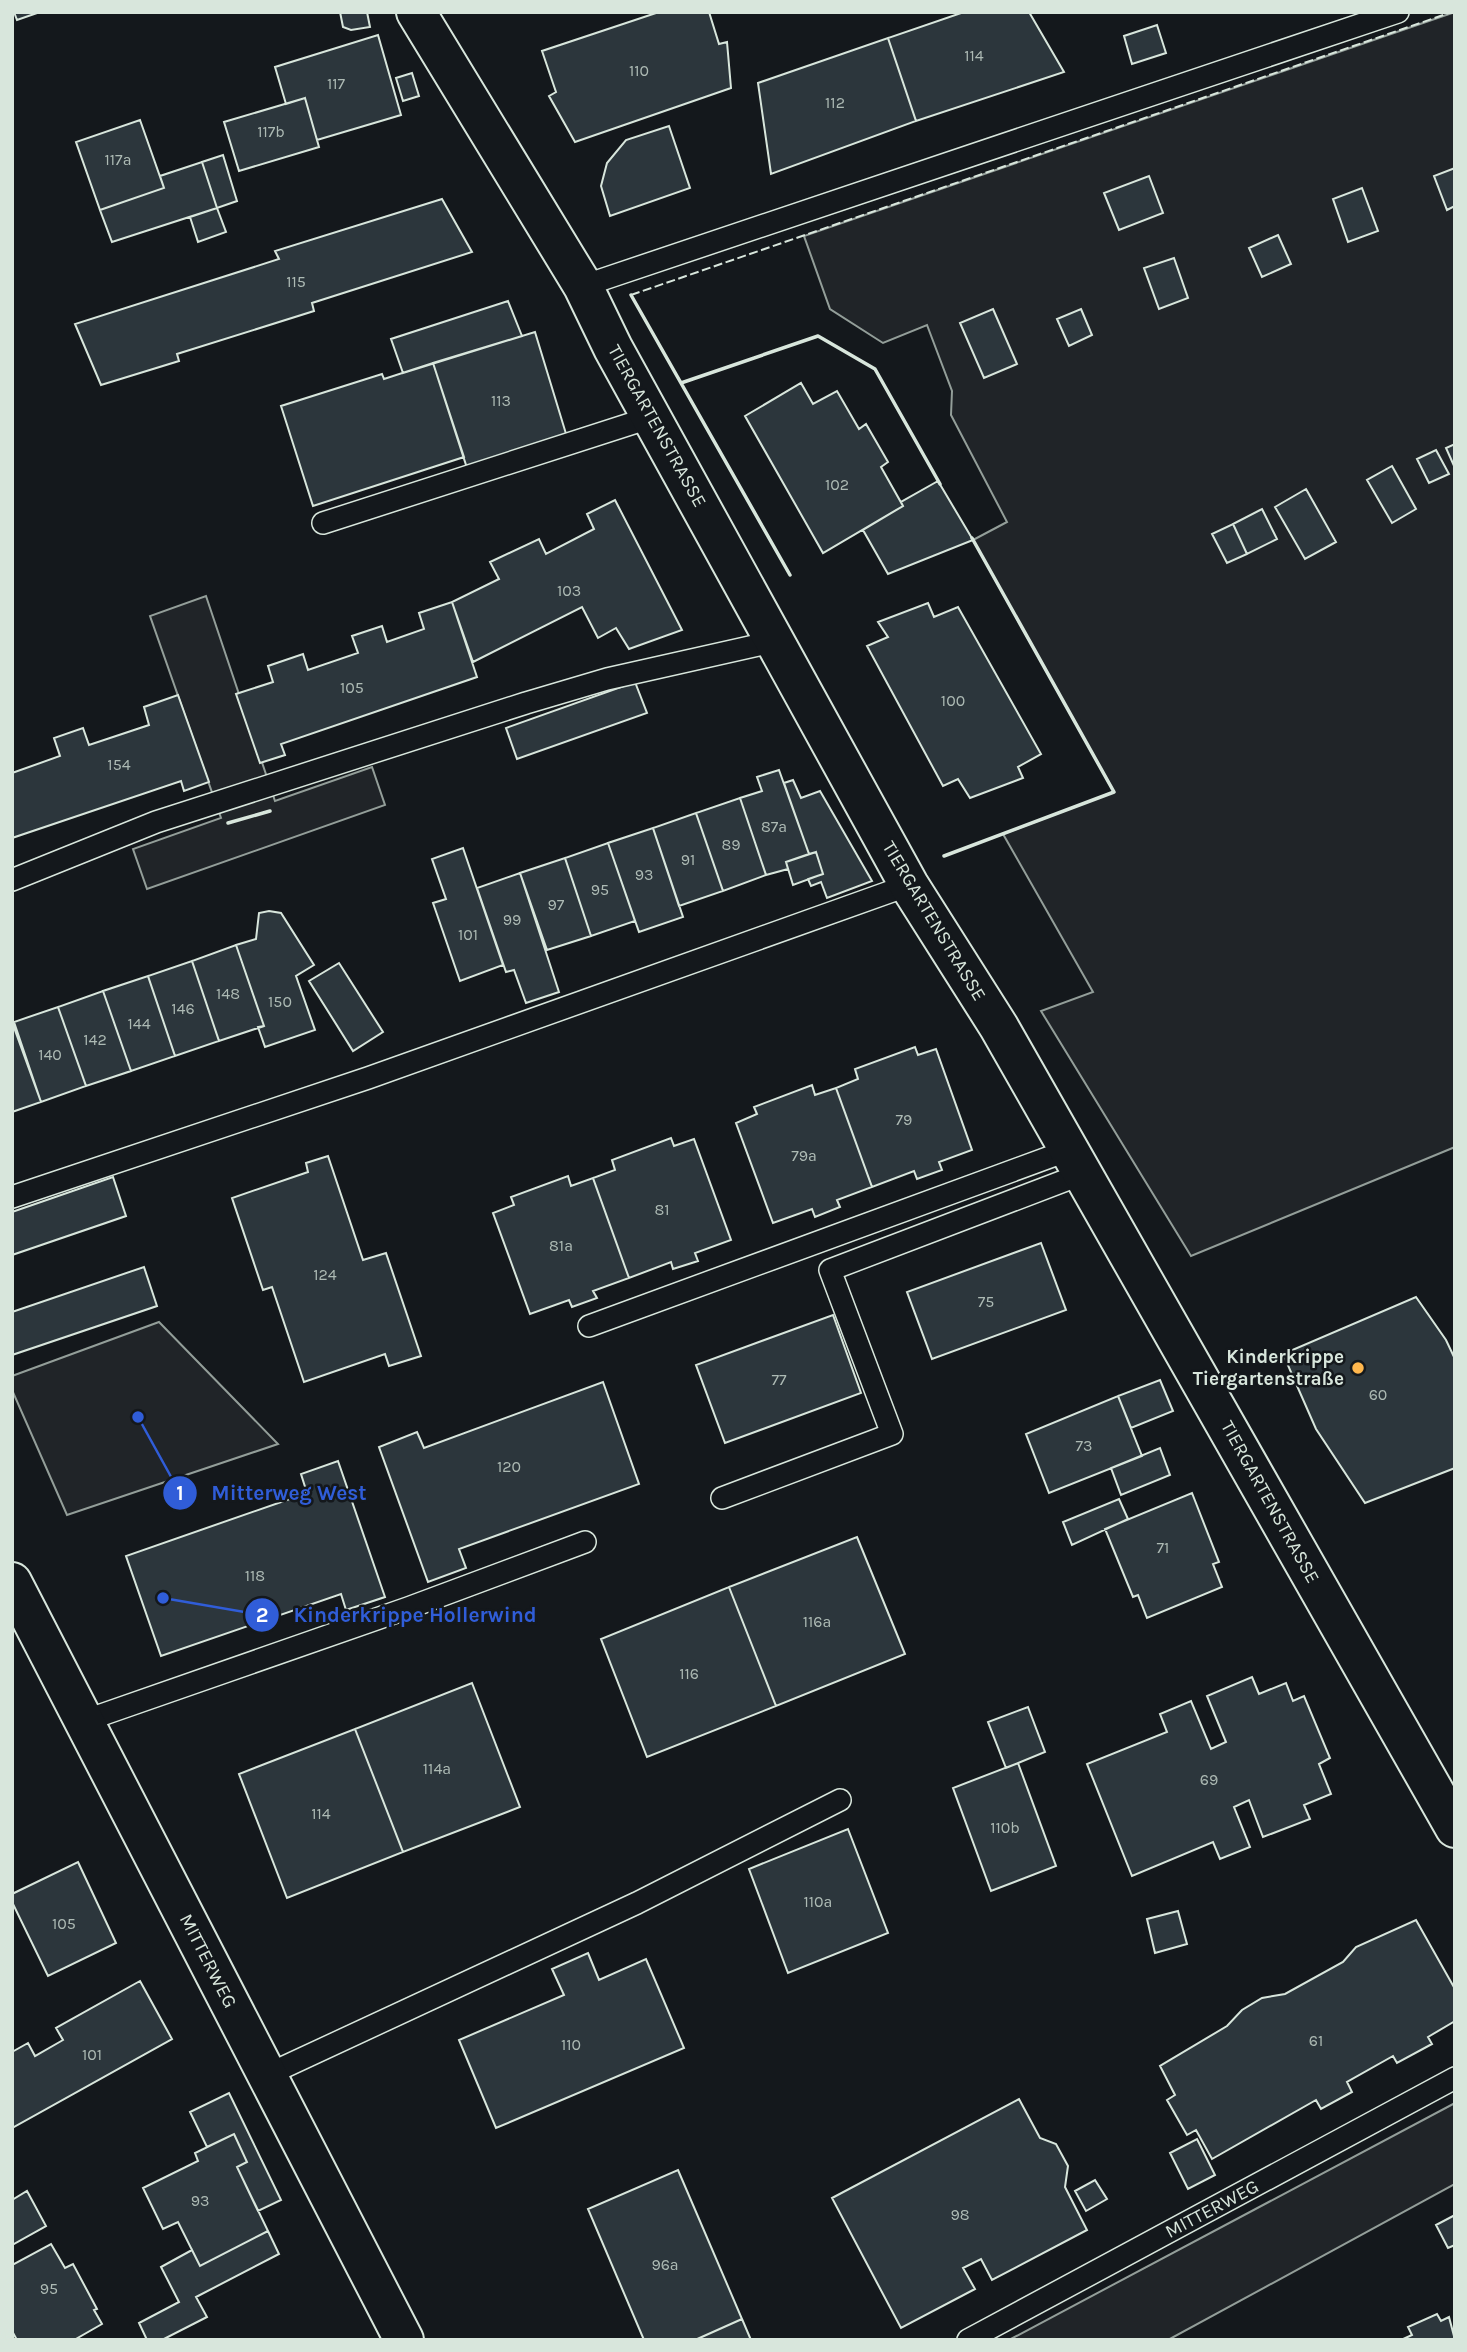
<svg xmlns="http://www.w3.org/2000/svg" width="1467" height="2352" font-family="Karla,sans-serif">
  <rect width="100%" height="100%" fill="#14181c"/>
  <path fill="#202428" stroke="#939e99" stroke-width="2" d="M 1455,12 L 1455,1147 L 1191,1256 L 1041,1011 L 1093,992 L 1003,834 L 1114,792 L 973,540 L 1007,522 L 951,415 L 952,391 L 927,325 L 883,343 L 830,309 L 804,236 Z
    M 206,596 L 275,801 L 372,767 L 385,805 L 147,889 L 133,849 L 221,818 L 150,616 Z
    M 159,1322 L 278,1444 L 67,1515 L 12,1390 L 12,1376 Z
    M 1455,2103 L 1455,2184 L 1168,2340 L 1009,2340 Z"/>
  <path fill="#2c363c" stroke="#d8e6dc" stroke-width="2" d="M 14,12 L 40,12 L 17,20 Z
    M 340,12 L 367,12 L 370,27 L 351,30 L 343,27 Z
    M 659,12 L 709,12 L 719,44 L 727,42 L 731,88 L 575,142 L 549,96 L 556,92 L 542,51 Z
    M 964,12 L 1029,12 L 1064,72 L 916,121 L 888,38 Z
    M 1157,25 L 1166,53 L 1132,64 L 1124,36 Z
    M 378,35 L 401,115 L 317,140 L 305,98 L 286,104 L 275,67 Z
    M 888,38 L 916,121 L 771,174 L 758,83 Z
    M 412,73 L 419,96 L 403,101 L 396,78 Z
    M 305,98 L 319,147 L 239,171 L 224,122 Z
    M 140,120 L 164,188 L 100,210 L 76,142 Z
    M 669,126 L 690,188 L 610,216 L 601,186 L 607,163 L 626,140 Z
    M 223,155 L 237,201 L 217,208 L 202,162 Z
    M 202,162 L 217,208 L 112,242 L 100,210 L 164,188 L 160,176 Z
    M 1455,168 L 1455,206 L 1447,210 L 1434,176 Z
    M 1149,176 L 1163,213 L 1119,230 L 1104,193 Z
    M 1362,188 L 1378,231 L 1348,242 L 1333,199 Z
    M 442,199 L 472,252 L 312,303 L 314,311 L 177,354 L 179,361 L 101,385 L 75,324 L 279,259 L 275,251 Z
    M 217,208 L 226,232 L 198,242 L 190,217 Z
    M 1278,235 L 1291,264 L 1262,277 L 1249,248 Z
    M 1174,258 L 1188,298 L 1159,309 L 1144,268 Z
    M 508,301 L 522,336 L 403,373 L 391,339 Z
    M 993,309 L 1017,364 L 984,378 L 960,323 Z
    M 1081,309 L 1092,335 L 1069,346 L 1057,319 Z
    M 535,332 L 567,437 L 467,468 L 433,363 Z
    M 433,363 L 464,457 L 313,506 L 281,406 L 382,374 L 384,379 Z
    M 801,383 L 813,404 L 837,391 L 859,429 L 866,424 L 888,462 L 881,467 L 903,506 L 823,553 L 745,416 Z
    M 1455,444 L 1455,468 L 1446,448 Z
    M 1436,450 L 1449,474 L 1429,483 L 1417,459 Z
    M 1392,466 L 1416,509 L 1392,523 L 1367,480 Z
    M 938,481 L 973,540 L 888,574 L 863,530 L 903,506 L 901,502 Z
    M 1306,489 L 1336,542 L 1305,559 L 1275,507 Z
    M 615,500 L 682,630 L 629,649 L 616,628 L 598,638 L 582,607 L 473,662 L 452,602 L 499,579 L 490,562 L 539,539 L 546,554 L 594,529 L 587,514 Z
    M 1262,509 L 1277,539 L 1247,554 L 1233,524 Z
    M 1233,524 L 1247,554 L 1227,563 L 1212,534 Z
    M 452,602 L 477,677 L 281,744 L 285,755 L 260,763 L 236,694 L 273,682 L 268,666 L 303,654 L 308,670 L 358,653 L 352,636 L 382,626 L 387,642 L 424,629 L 419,613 Z
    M 928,603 L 934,617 L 958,607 L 1041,754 L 1018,767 L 1023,778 L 970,798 L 958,779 L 943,786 L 867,646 L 888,637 L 878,622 Z
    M 635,682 L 647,713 L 517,759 L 506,728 Z
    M 178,695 L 209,782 L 184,791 L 181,781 L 12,838 L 12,773 L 60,756 L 54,738 L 83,728 L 89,745 L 149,725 L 144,707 Z
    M 779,770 L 809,854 L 786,862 L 788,869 L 766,875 L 740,798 L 762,791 L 757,777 Z
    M 793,780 L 801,798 L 820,791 L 872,881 L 827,898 L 821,882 L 811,886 L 808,879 L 823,874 L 816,852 L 809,854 L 784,783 Z
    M 740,798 L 766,875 L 723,891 L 696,813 Z
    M 696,813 L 723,891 L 679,906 L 653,828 Z
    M 653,828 L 683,917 L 639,932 L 608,843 Z
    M 608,843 L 635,921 L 591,936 L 565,858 Z
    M 463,848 L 503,965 L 460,981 L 433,903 L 446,899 L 432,859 Z
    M 816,852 L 823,874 L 793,885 L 786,862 Z
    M 565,858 L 591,936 L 547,950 L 520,873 Z
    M 520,873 L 559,992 L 526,1003 L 514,970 L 506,972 L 477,888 Z
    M 269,911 L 281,913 L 314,965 L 296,976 L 315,1030 L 265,1047 L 258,1027 L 264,1026 L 236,945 L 256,939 L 259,913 Z
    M 236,945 L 264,1026 L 219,1041 L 192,961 Z
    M 192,961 L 219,1041 L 175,1056 L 148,976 Z
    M 339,963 L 383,1032 L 353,1051 L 309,981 Z
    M 148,976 L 175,1056 L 131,1071 L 103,991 Z
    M 103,991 L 131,1071 L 86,1086 L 58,1007 Z
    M 58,1007 L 86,1086 L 41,1102 L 14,1022 Z
    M 12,1022 L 41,1102 L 12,1112 Z
    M 915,1047 L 918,1055 L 936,1049 L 972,1150 L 939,1162 L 942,1170 L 917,1179 L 914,1171 L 872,1187 L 836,1088 L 858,1079 L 855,1069 Z
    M 812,1085 L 815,1095 L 836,1088 L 872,1187 L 837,1200 L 840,1207 L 815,1217 L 812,1209 L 773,1223 L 736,1123 L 757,1114 L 754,1107 Z
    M 671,1138 L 674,1146 L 694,1139 L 731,1240 L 695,1253 L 698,1261 L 673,1269 L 671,1262 L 629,1278 L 593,1178 L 615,1170 L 612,1160 Z
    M 328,1156 L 363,1260 L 386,1253 L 421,1356 L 389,1366 L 385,1354 L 304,1382 L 272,1287 L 263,1290 L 232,1198 L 308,1172 L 306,1163 Z
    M 568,1176 L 571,1186 L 593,1178 L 629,1278 L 593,1291 L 597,1298 L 572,1307 L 569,1300 L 530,1314 L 493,1213 L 514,1205 L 511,1197 Z
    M 113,1177 L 126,1216 L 12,1255 L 12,1212 Z
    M 1041,1243 L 1066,1310 L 932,1359 L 907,1292 Z
    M 144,1267 L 157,1306 L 12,1355 L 12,1312 Z
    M 1416,1297 L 1446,1340 L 1455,1359 L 1455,1468 L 1365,1503 L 1316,1429 L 1283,1354 Z
    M 833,1315 L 861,1393 L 725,1443 L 696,1365 Z
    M 1160,1380 L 1173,1411 L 1131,1428 L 1118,1396 Z
    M 603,1382 L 639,1484 L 459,1549 L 466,1568 L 428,1582 L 379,1447 L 417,1432 L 424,1448 Z
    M 1118,1396 L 1142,1456 L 1049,1493 L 1026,1434 Z
    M 1160,1448 L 1170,1475 L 1121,1495 L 1111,1468 Z
    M 338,1461 L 385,1597 L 346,1610 L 341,1594 L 161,1656 L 126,1556 L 307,1493 L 301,1474 Z
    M 1192,1493 L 1219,1562 L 1213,1564 L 1222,1587 L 1147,1618 L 1138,1595 L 1133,1597 L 1105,1529 Z
    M 1119,1499 L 1128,1519 L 1072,1545 L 1063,1522 Z
    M 857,1537 L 905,1654 L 776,1706 L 729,1587 Z
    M 729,1587 L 776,1706 L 647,1757 L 601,1639 Z
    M 1252,1677 L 1259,1694 L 1286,1683 L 1293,1701 L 1304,1696 L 1330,1758 L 1319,1764 L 1331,1794 L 1304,1805 L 1310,1819 L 1263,1837 L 1249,1800 L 1234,1807 L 1250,1847 L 1220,1859 L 1213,1842 L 1132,1876 L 1087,1764 L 1167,1732 L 1160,1714 L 1191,1701 L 1211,1749 L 1226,1742 L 1207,1696 Z
    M 472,1683 L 520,1807 L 403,1852 L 355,1729 Z
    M 1028,1707 L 1045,1752 L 1006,1768 L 988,1722 Z
    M 355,1729 L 403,1852 L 287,1898 L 239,1774 Z
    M 1018,1763 L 1056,1866 L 991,1891 L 953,1788 Z
    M 848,1829 L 888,1933 L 788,1973 L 749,1869 Z
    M 78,1862 L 116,1943 L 48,1976 L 12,1902 L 12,1894 Z
    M 1178,1911 L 1187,1944 L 1155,1953 L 1147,1919 Z
    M 1416,1920 L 1455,1989 L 1455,2021 L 1428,2037 L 1432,2044 L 1397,2063 L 1393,2056 L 1347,2082 L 1352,2092 L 1321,2109 L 1316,2100 L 1212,2159 L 1196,2130 L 1187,2135 L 1167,2100 L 1175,2095 L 1160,2066 L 1227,2026 L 1242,2010 L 1262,1998 L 1285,1994 L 1343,1962 L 1356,1947 Z
    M 588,1953 L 599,1980 L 646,1959 L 684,2048 L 496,2128 L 459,2040 L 564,1995 L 552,1969 Z
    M 140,1981 L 172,2039 L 12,2128 L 12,2052 L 28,2043 L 35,2056 L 63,2040 L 56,2028 Z
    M 229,2093 L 281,2200 L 258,2211 L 237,2167 L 247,2162 L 234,2134 L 207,2147 L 190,2112 Z
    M 1019,2099 L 1040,2138 L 1056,2144 L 1068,2166 L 1065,2187 L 1087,2230 L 992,2280 L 981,2259 L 963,2268 L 975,2289 L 901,2328 L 832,2198 Z
    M 234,2134 L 247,2162 L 237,2167 L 268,2231 L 200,2266 L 178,2222 L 163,2229 L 143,2188 L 198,2161 L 195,2153 Z
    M 1197,2139 L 1215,2175 L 1188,2189 L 1170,2153 Z
    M 678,2170 L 742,2319 L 695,2340 L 644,2340 L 588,2209 Z
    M 1095,2180 L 1107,2199 L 1086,2211 L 1075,2191 Z
    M 27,2191 L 46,2226 L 12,2245 L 12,2200 Z
    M 1455,2215 L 1455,2245 L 1448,2248 L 1436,2225 Z
    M 268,2231 L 279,2254 L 196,2297 L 207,2317 L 162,2340 L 147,2340 L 139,2323 L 179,2302 L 161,2267 L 192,2250 L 200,2266 Z
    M 51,2244 L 65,2268 L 73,2264 L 97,2309 L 94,2310 L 102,2324 L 74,2340 L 17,2340 L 12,2331 L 12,2265 Z
    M 1437,2314 L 1441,2321 L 1449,2317 L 1455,2340 L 1401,2340 L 1412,2335 L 1408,2327 Z
    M 742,2319 L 751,2340 L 695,2340 Z"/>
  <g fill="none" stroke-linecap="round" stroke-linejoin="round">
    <g stroke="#d8e6dc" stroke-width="24">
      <path id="service" d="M 583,286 L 1398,12
        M 323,523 L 652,417
        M 12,880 L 156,822 L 526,703 L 607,679 L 776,641
        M 12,1197 L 368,1078 L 909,885
        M 589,1326 L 1069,1150
        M 722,1498 L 892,1434 L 830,1270 L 1082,1174
        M 84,1721 L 408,1608 L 585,1542
        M 267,2075 L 637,1903 L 840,1800
        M 968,2340 L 1455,2078"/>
    </g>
    <g stroke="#d8e6dc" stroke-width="42">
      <path id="minor" d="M 416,12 L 583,286 L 613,348 L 909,885 L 999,1027 L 1455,1828"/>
    </g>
    <g stroke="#d8e6dc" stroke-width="42">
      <path id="tertiary" d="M 12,1582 L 404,2340"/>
    </g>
    <use href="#service" stroke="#14181c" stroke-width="21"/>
    <use href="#minor" stroke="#14181c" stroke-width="38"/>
    <use href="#tertiary" stroke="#14181c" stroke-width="38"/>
    <path stroke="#d8e6dc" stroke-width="2" stroke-dasharray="9 3.5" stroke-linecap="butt" d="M 631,295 L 1452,12"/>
    <path stroke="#d8e6dc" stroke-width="3.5" d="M 631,295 L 790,575
      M 681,383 L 818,336 L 875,369 L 940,484
      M 228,823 L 270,811
      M 944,856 L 1114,792 L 972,538"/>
  </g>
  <circle fill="#ffb74d" stroke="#14181c" stroke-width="2.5" cx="1358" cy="1368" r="7"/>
  <g text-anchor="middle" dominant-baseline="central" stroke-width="5" stroke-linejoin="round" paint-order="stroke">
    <g font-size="16" fill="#adbab4">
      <text x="974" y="55">114</text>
      <text x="639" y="70">110</text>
      <text x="336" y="83">117</text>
      <text x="835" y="102">112</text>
      <text x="271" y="131">117b</text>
      <text x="118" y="159">117a</text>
      <text x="296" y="281">115</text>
      <text x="501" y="400">113</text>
      <text x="837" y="484">102</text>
      <text x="569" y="590">103</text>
      <text x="352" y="687">105</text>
      <text x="953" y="700">100</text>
      <text x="119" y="764">154</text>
      <text x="774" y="826">87a</text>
      <text x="731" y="844">89</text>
      <text x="688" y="859">91</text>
      <text x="644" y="874">93</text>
      <text x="600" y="889">95</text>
      <text x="556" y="904">97</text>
      <text x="512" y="919">99</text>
      <text x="468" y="934">101</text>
      <text x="228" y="993">148</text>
      <text x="280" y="1001">150</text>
      <text x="183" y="1008">146</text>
      <text x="139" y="1023">144</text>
      <text x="95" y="1039">142</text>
      <text x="50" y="1054">140</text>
      <text x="904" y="1119">79</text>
      <text x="804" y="1155">79a</text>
      <text x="662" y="1209">81</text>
      <text x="561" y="1245">81a</text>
      <text x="325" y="1274">124</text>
      <text x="986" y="1301">75</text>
      <text x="779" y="1379">77</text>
      <text x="1378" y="1394">60</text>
      <text x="1084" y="1445">73</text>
      <text x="509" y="1466">120</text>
      <text x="1163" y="1547">71</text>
      <text x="255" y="1575">118</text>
      <text x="817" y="1621">116a</text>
      <text x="689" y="1673">116</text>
      <text x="437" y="1768">114a</text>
      <text x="1209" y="1779">69</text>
      <text x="321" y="1813">114</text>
      <text x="1005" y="1827">110b</text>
      <text x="818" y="1901">110a</text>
      <text x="64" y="1923">105</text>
      <text x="1316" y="2040">61</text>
      <text x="571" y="2044">110</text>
      <text x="92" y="2054">101</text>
      <text x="200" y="2200">93</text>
      <text x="960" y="2214">98</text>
      <text x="665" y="2264">96a</text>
      <text x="49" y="2288">95</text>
    </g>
    <g font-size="19" fill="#d8e6dc" stroke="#14181c">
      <text transform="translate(657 426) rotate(61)">TIERGARTENSTRASSE</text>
      <text transform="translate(934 921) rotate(59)">TIERGARTENSTRASSE</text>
      <text transform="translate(1270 1502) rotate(61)">TIERGARTENSTRASSE</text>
      <text transform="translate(208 1961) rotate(63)">MITTERWEG</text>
      <text transform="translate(1212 2209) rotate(-28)">MITTERWEG</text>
    </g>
    <g font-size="19" font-weight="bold" fill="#d8e6dc" stroke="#14181c" text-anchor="end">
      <text x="1344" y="1357">Kinderkrippe<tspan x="1344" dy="22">Tiergartenstraße</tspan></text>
    </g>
  </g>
  <path fill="none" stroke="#305dd8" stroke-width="2.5" d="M138 1417L180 1493M163 1598L262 1615"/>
  <g fill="#305dd8" stroke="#14181c" stroke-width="2.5">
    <circle cx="138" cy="1417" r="7"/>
    <circle cx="163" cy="1598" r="7"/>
    <circle cx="180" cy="1493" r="18"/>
    <circle cx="262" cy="1615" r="18"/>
  </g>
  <g font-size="21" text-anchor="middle" font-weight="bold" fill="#fff">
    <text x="180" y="1500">1</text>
    <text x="262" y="1622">2</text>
  </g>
  <g font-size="21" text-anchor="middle" font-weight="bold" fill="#305dd8" stroke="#14181c" stroke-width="5" stroke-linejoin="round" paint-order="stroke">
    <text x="289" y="1500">Mitterweg West</text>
    <text x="415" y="1622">Kinderkrippe Hollerwind</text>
  </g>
  <rect width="1467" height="2352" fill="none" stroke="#d8e6dc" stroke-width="28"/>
</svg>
